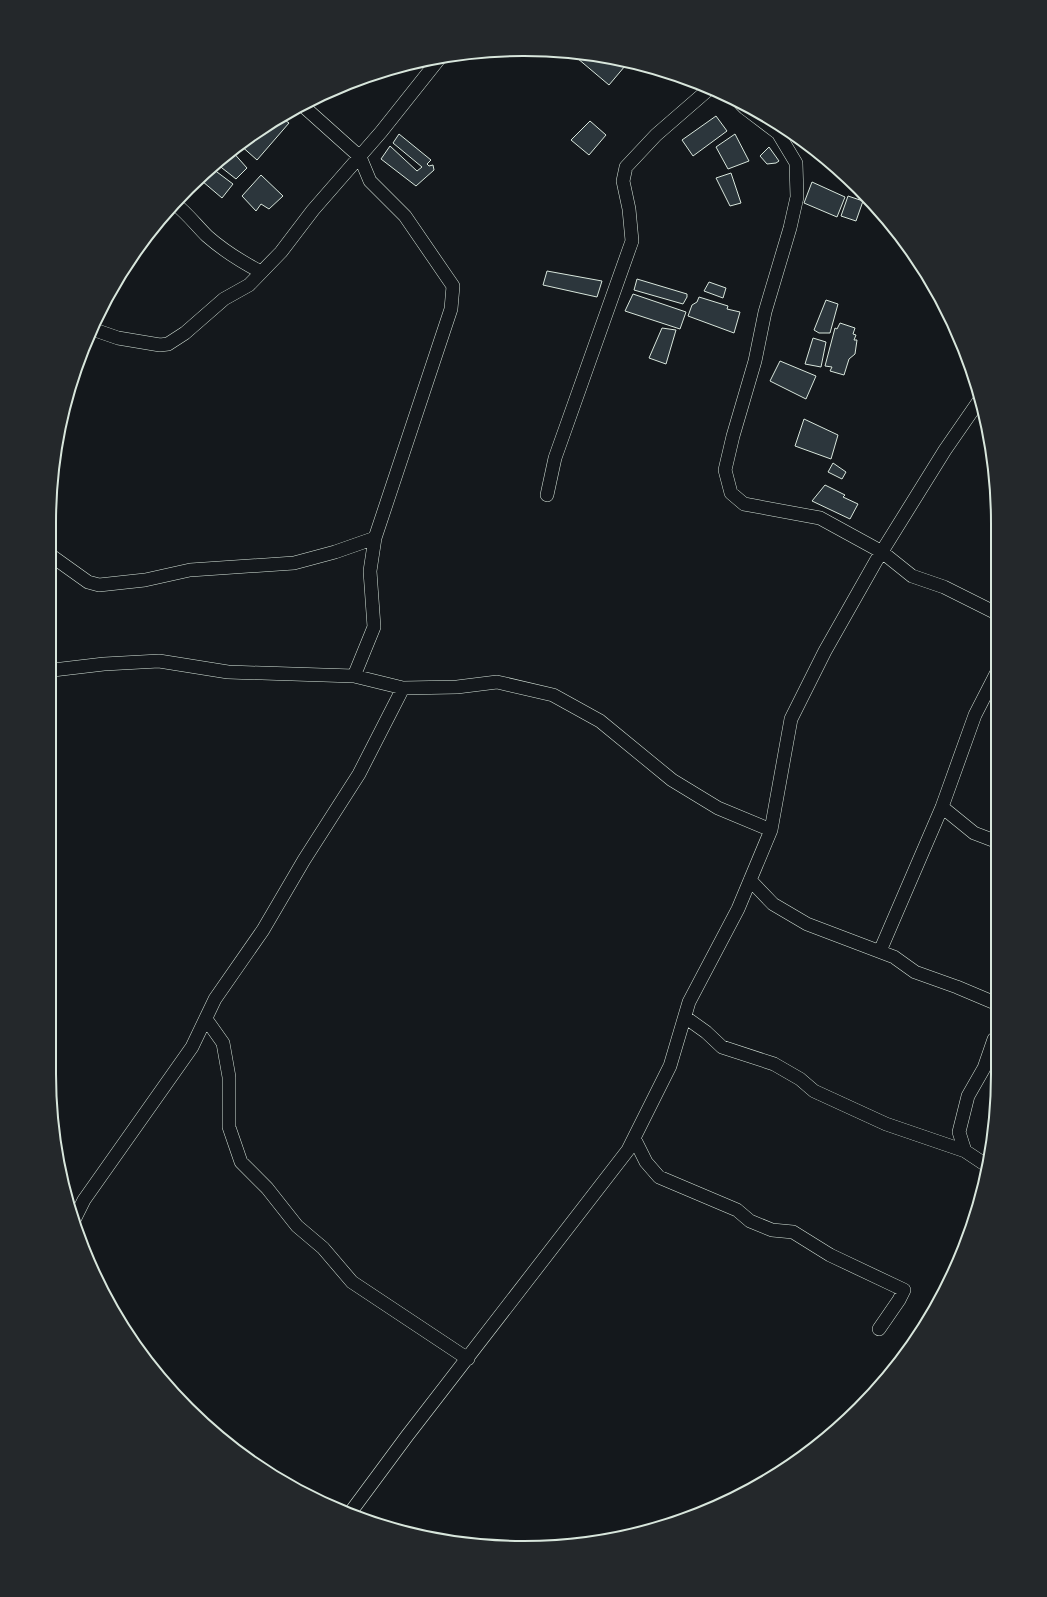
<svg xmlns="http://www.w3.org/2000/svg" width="1047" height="1597" font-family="Manrope,sans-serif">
  <rect width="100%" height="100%" fill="#14181c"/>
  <path fill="#2c363c" stroke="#d8e6dc" d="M 581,53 L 618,61 L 625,66 L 609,85 L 577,58 Z
    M 386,71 L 379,79 L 375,75 Z
    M 716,116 L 727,131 L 693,156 L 682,140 Z
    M 282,118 L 289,123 L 257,160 L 239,144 Z
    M 590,121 L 606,135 L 589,155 L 571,140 Z
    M 399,134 L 431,160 L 427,164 L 429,166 L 433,165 L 434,170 L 416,186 L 381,159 L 390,146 L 417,171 L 422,167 L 393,143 Z
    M 735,134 L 749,161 L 728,169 L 716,147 Z
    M 769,147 L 779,161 L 776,163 L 767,164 L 760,156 Z
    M 231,150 L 247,168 L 236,179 L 217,164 Z
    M 213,169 L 233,184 L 222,198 L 202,181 Z
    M 731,173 L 741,203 L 730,206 L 716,178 Z
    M 261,175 L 283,196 L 269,209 L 261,204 L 256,211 L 242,196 Z
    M 845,176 L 855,187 L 844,181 Z
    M 812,182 L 845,197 L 837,217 L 804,203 Z
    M 848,196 L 863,201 L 856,221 L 841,216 Z
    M 547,271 L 602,281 L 597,297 L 543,285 Z
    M 637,279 L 687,294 L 687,297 L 683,304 L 634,290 Z
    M 709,282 L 726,288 L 723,298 L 704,291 Z
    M 633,294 L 686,312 L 680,329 L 625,311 Z
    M 699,297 L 728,306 L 727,309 L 740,312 L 734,333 L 688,316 L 692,305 L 697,302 Z
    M 826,300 L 838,304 L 830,333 L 819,333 L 814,330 Z
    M 840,323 L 855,328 L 853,334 L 856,335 L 854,340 L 857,340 L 855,354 L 849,359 L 844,375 L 830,371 L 832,367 L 825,366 L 835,328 L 837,329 Z
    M 662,328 L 676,330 L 666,364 L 649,358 Z
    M 813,338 L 826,342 L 821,367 L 805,364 Z
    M 780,361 L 816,376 L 806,399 L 770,381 Z
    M 804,419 L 838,435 L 831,459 L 795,446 Z
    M 833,463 L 846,472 L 842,479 L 828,472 Z
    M 825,485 L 845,495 L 843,497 L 858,504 L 850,519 L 812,501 Z"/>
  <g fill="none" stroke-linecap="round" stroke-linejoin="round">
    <g stroke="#d8e6dc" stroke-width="14">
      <path id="street" d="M 741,104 L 745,108 L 778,133 L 796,163 L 797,197 L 790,228 L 765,312 L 755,361 L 733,436 L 725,470 L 731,493 L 744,504 L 820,518 L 882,552 L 912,576 L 944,587 L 996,613
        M 302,105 L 360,157 L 370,181 L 405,216 L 453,286 L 451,309 L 375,538 L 370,571 L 374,627 L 354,676
        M 174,203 C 187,213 196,225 207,236 C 224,251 242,262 261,272
        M 92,329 L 118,338 L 160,345 L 168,344 L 185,333 L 224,299 L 249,285 L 281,252 L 313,210 L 381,132 L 439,59
        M 547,495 L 555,458 L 632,241 L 629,209 L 623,181 L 626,167 L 656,135 L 709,89
        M 53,557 L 88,582 L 99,585 L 145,580 L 190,570 L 294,563 L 335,552 L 375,538
        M 53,670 L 104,664 L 159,661 L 228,672 L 354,676 L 403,688 L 457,687 L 497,682 L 553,695 L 600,721 L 672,780 L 718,808 L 771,830
        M 942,807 L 974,833 L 995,841
        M 750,880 L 773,904 L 807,924 L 894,957 L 915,972 L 957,987 L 995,1003
        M 880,951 L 942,807 L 975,715 L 996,674
        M 685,1017 L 706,1032 L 722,1047 L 774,1064 L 800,1079 L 814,1091 L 886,1124 L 965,1151
        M 206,1019 L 223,1043 L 229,1077 L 229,1127 L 241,1162 L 267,1188 L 297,1226 L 323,1248 L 352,1282 L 468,1359
        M 634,1138 L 646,1162 L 659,1177 L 737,1210 L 750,1221 L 772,1230 L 793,1232 L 830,1255 L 904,1290 L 899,1300 L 879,1329
        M 986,1165 L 965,1151 L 959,1132 L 968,1096 L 984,1068 L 994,1039
        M 73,1222 L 84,1200 L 192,1047 L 215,999 L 263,930 L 304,860 L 359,774 L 403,688
        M 350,1513 L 407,1436 L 628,1150 L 670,1066 L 689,1002 L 738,909 L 771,830 L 791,719 L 825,651 L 876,561 L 945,450 L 981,398"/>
    </g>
    <use href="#street" stroke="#14181c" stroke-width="13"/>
  </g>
  <path d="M0 0H1047V1597H0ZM523 56H524A467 467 0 0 1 991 523V1074A467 467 0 0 1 524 1541H523A467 467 0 0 1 56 1074V523A467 467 0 0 1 523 56Z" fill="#24282b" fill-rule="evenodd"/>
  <path fill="none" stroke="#d8e6dc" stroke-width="2" d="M523 56H524A467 467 0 0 1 991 523V1074A467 467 0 0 1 524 1541H523A467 467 0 0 1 56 1074V523A467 467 0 0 1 523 56Z"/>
</svg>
